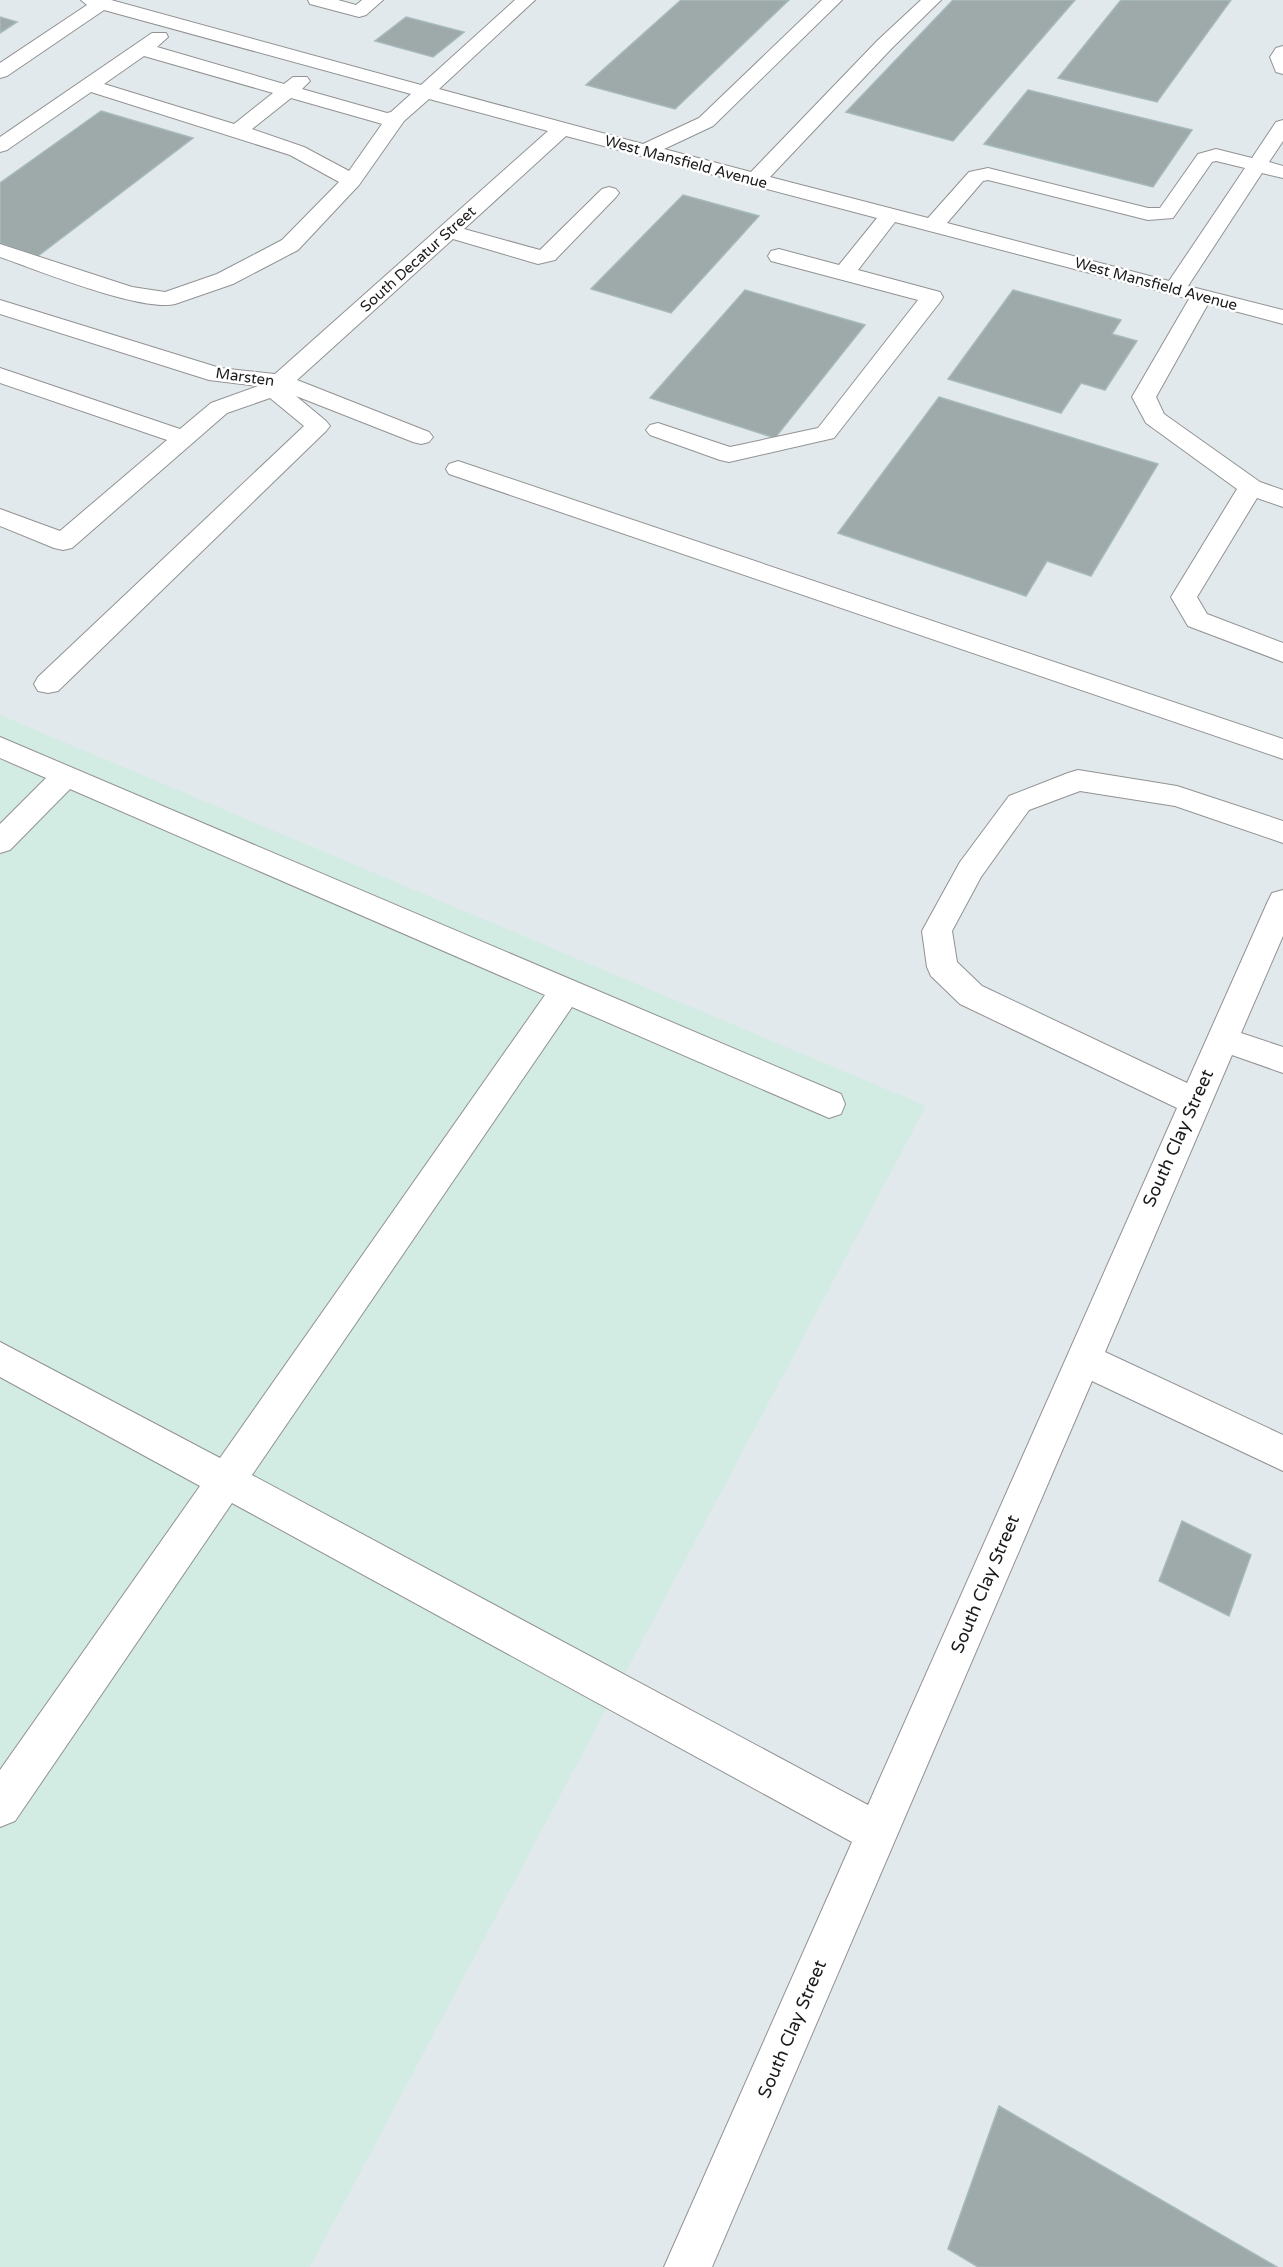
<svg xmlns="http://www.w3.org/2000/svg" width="1283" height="2267" font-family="'Varela Round',sans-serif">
  <rect width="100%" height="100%" fill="#e2e9ec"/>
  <path fill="#d2ebe3" d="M 0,715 L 926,1106 L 310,2267 L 0,2267 Z"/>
  <path fill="#9ea9aa" stroke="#a6babc" stroke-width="1.5" d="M 681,0 L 789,0 L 675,109 L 586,85 Z
    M 953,0 L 1075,0 L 953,141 L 846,112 Z
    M 1121,0 L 1231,0 L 1157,102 L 1058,78 Z
    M 0,17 L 17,22 L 0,33 Z
    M 406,17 L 464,32 L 433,57 L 375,41 Z
    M 1028,90 L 1192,130 L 1153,187 L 984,144 Z
    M 101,111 L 193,138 L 38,256 L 0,243 L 0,183 Z
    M 683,195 L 759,216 L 671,313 L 591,289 Z
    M 745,290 L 865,325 L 775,438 L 650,398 Z
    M 1013,290 L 1121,320 L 1112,334 L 1137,341 L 1105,390 L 1081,383 L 1061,413 L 948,379 Z
    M 939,397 L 1158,464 L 1091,576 L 1047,561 L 1026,596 L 838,533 Z
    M 1182,1521 L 1251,1555 L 1229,1616 L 1159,1581 Z
    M 999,2106 L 1277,2267 L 978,2267 L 948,2249 Z"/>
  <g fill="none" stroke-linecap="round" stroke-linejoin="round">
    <g stroke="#929292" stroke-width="2">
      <path id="minor" d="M 81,0 L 111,0 L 421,85 L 515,0 L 535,0 L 439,89 L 643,144 L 699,118 L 822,0 L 842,0 L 713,126 L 664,149 L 751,172 L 878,40 L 921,0 L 941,0 L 892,48 L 770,177 L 928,218 L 969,172 L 988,168 L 1148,208 L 1160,208 L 1198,154 L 1216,149 L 1252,158 L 1276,122 L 1283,120 L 1283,141 L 1269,162 L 1283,166 L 1283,178 L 1262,173 L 1188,286 L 1283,310 L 1283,324 L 1208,304 L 1156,397 L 1164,414 L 1260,482 L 1283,490 L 1283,507 L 1257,498 L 1197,597 L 1207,614 L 1283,643 L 1283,662 L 1188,626 L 1171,597 L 1237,489 L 1146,423 L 1132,397 L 1189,299 L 895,222 L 858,270 L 940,292 L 943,297 L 940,302 L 834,438 L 729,462 L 720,460 L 650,435 L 646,430 L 650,425 L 658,423 L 730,447 L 818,428 L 918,300 L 771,261 L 768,256 L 771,251 L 779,249 L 839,265 L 877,218 L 566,136 L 464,229 L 540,250 L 602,189 L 609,187 L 616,189 L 619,193 L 616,197 L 555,260 L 538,264 L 453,239 L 297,380 L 429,432 L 433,437 L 429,442 L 421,444 L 413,442 L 296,396 L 326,421 L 330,426 L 326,431 L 58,691 L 48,693 L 38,691 L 34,684 L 38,677 L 304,426 L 270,398 L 227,413 L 72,548 L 63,550 L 54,548 L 0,526 L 0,509 L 60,531 L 167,440 L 0,383 L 0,368 L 180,429 L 211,403 L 258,386 L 209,380 L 0,314 L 0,300 L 220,368 L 275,374 L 548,131 L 429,99 L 404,121 L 359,185 L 298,250 L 233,284 L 175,304 C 141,312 37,270 0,257 L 0,244 L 132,287 L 165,292 L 217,274 L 282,240 L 339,182 L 290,155 L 91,92 L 7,150 L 0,152 L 0,137 L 152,33 L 166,33 L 168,37 L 157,47 L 284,84 L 293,77 L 307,77 L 310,81 L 302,89 L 387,113 L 391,112 L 411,94 L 104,10 L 7,76 L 0,78 L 0,63 L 87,5 ZM 144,56 L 273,93 L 234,124 L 104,84 ZM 291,98 L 379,123 L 382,124 L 349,171 L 304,147 L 252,129 ZM 1216,161 L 1245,168 L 1169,281 L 947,223 L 983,181 L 988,180 L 1148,220 L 1173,218 L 1212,162 Z
        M 308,0 L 338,0 L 356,5 L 362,0 L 383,0 L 366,15 L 359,17 L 310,4 Z
        M 1283,46 L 1283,74 L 1276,72 L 1270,57 L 1276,48 Z
        M 458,461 L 1283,739 L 1283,759 L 449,474 L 446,469 L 449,464 Z
        M 0,737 L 841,1094 L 845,1104 L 841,1114 L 829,1118 L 572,1007 L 252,1475 L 868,1805 L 1177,1108 L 960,1004 L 931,976 L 927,967 L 922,931 L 960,862 L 1009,796 L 1068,773 L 1078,770 L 1177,786 L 1283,821 L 1283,843 L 1175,806 L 1080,791 L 1029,810 L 981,877 L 952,931 L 957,962 L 982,986 L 1187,1083 L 1268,901 L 1272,893 L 1283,890 L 1283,936 L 1241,1033 L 1283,1047 L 1283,1073 L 1232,1055 L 1105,1352 L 1283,1435 L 1283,1471 L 1092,1381 L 712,2267 L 664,2267 L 852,1842 L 232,1503 L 15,1821 L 0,1827 L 0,1770 L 200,1486 L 0,1377 L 0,1342 L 220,1458 L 545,995 L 70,789 L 10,850 L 0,853 L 0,824 L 46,778 L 0,758 Z"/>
    </g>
    <use href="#minor" fill="#fff" fill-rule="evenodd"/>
  </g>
  <g text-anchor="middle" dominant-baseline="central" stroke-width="5" stroke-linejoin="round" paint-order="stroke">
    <g font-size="15" fill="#1b1b1b" stroke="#fff">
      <text transform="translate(686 162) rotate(15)">West Mansfield Avenue</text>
      <text transform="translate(418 259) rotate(-42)">South Decatur Street</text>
      <text transform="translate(1156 284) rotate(15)">West Mansfield Avenue</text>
      <text transform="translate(245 377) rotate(8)">Marsten</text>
    </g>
    <g font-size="18" fill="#1b1b1b" stroke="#fff">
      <text transform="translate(1178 1138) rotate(-66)">South Clay Street</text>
      <text transform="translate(985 1584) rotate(-67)">South Clay Street</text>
      <text transform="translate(792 2029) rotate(-67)">South Clay Street</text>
    </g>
  </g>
</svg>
